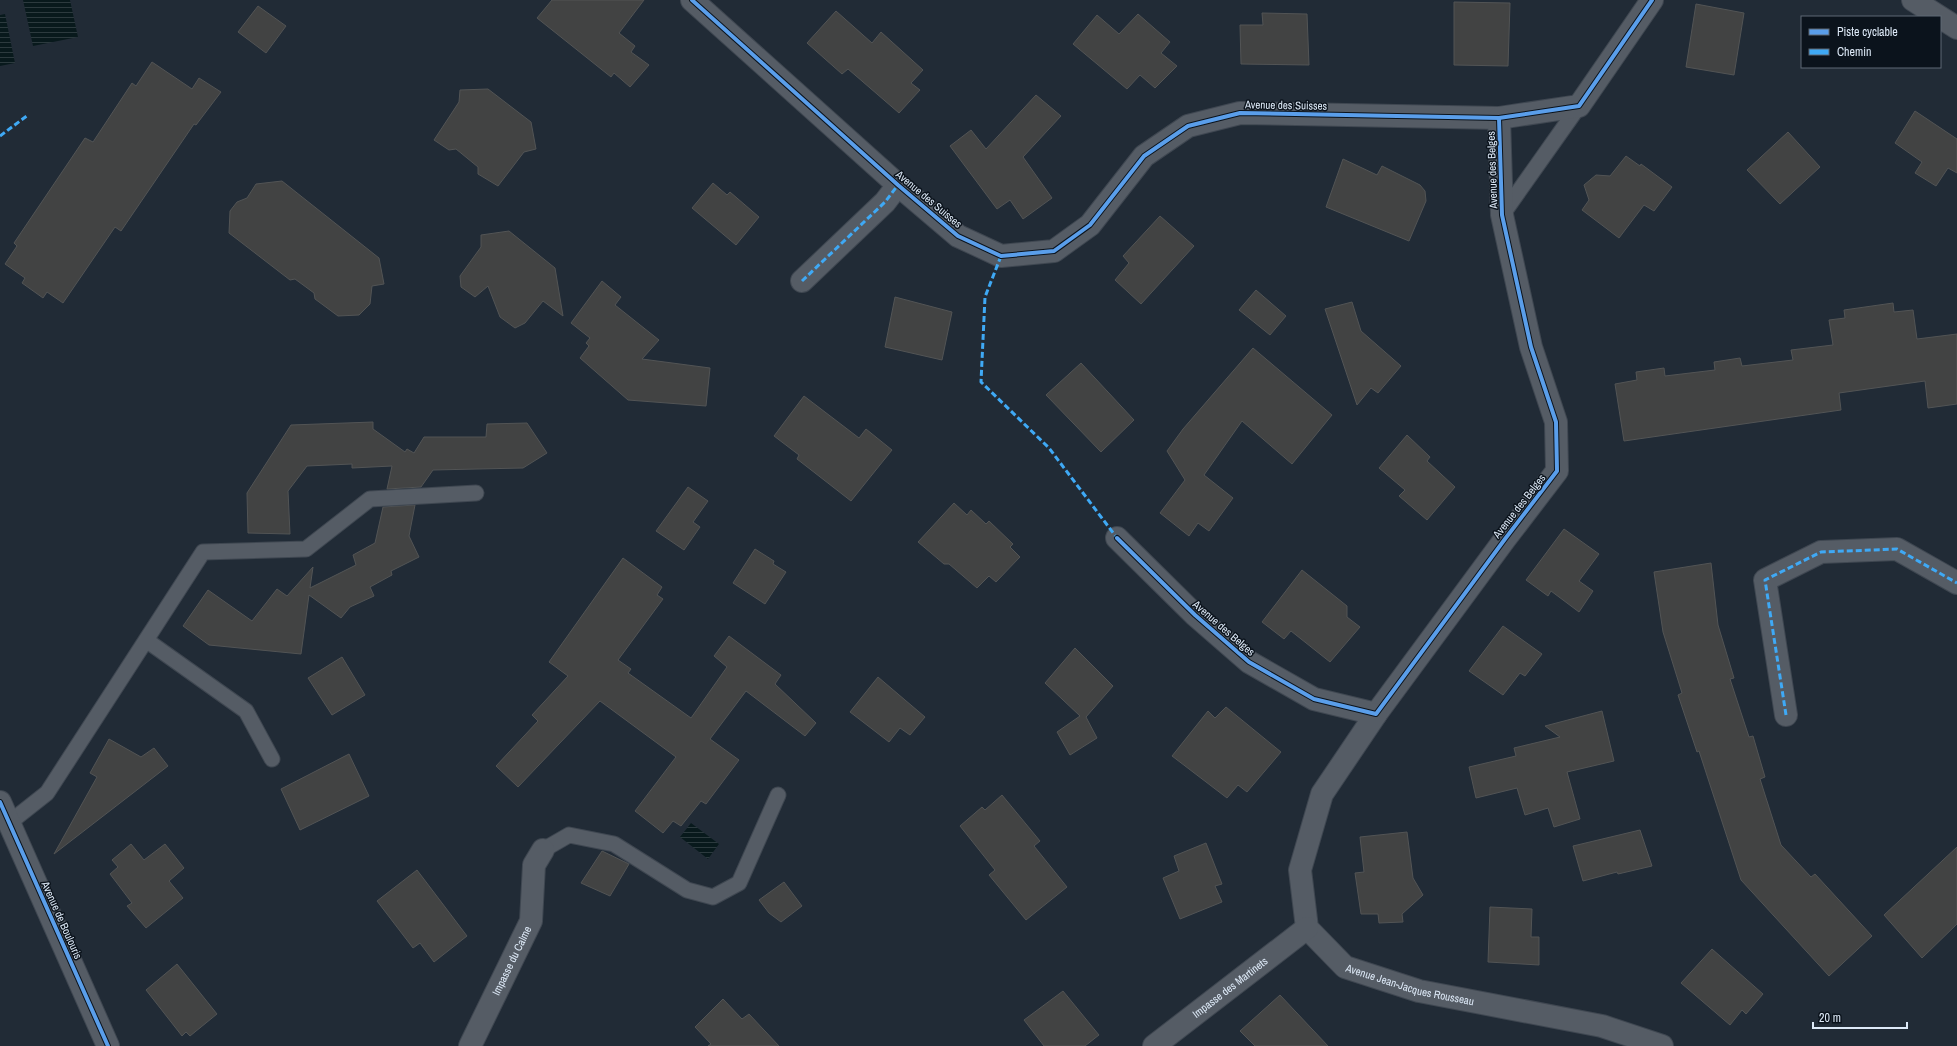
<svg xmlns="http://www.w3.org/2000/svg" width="1957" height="1046" font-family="'Archivo Narrow',sans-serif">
  <defs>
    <pattern id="water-rules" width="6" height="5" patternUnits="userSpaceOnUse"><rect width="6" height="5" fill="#08191c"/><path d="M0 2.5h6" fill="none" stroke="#2c3a3e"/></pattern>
  </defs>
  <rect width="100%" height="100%" fill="#212b36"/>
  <path fill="url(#water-rules)" d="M 23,0 L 70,0 L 78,37 L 33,46 Z
    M 5,14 L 15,63 L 0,66 L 0,15 Z
    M 691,823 L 719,844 L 708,859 L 680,837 Z"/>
  <path fill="#424343" stroke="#525455" d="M 552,0 L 644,0 L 619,33 L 635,46 L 631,52 L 649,65 L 630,87 L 614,73 L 611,77 L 537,18 Z
    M 1454,2 L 1510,3 L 1508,66 L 1454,65 Z
    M 1696,4 L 1744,13 L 1734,75 L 1686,67 Z
    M 258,6 L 286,26 L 266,53 L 238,32 Z
    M 836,11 L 872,43 L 881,32 L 923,70 L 911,83 L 920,90 L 899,113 L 848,69 L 842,74 L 807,43 Z
    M 1262,13 L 1307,14 L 1309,65 L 1241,64 L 1240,25 L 1263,25 Z
    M 1138,14 L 1170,42 L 1161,53 L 1177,66 L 1155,88 L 1140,75 L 1127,89 L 1073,44 L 1097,15 L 1119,34 Z
    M 152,62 L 192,89 L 199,78 L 221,92 L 196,125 L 194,124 L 121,231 L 115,227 L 63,303 L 47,292 L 43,298 L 22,283 L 25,278 L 5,264 L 17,246 L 14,243 L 85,138 L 93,142 L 132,83 L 136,86 Z
    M 488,89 L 531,122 L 536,149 L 524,152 L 498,186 L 478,174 L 478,167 L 456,149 L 449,150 L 434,140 L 459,102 L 460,90 Z
    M 1036,95 L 1061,116 L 1023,157 L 1052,198 L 1023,219 L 1010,200 L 997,209 L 950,146 L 971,130 L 986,149 Z
    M 1915,111 L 1957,139 L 1957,173 L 1948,168 L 1936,186 L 1915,173 L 1922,162 L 1895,143 Z
    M 1788,132 L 1820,167 L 1780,204 L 1747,170 Z
    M 1626,156 L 1640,166 L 1641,164 L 1672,187 L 1654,211 L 1644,205 L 1619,238 L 1582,210 L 1589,200 L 1584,185 L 1596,175 L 1610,176 Z
    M 1343,159 L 1377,175 L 1382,166 L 1420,185 L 1425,191 L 1426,201 L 1409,241 L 1326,207 Z
    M 282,181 L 379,258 L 384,284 L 372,286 L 370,304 L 359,315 L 338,316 L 315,299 L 314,293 L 295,279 L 290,280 L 229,233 L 230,211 L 237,202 L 247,198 L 256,184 Z
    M 713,183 L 727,195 L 730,192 L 759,217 L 736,245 L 692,208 Z
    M 1160,216 L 1194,246 L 1141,304 L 1115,280 L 1129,263 L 1123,256 Z
    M 509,231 L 555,268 L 563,316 L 543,301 L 525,323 L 515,328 L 500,317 L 488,286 L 475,297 L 461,287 L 460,276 L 481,247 L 481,235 Z
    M 602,281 L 621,297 L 615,305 L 659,340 L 642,359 L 710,368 L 706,406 L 628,400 L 580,358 L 589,346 L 586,343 L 590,338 L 571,323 Z
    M 1256,290 L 1286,316 L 1270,335 L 1239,310 Z
    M 895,297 L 952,312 L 942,360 L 885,347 Z
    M 1352,302 L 1361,331 L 1401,366 L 1378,393 L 1371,388 L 1357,405 L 1325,309 Z
    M 1893,303 L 1894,312 L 1913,310 L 1917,339 L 1957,334 L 1957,404 L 1928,408 L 1925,381 L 1839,393 L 1841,410 L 1624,441 L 1615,384 L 1637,380 L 1636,372 L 1664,368 L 1665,376 L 1715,370 L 1714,362 L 1740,358 L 1742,366 L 1793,360 L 1791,350 L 1833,345 L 1829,320 L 1845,318 L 1844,310 Z
    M 1253,348 L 1332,415 L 1292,464 L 1242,421 L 1204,475 L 1233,498 L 1209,531 L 1198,523 L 1189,536 L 1160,513 L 1185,480 L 1167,451 L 1183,429 Z
    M 1081,363 L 1134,420 L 1101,452 L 1046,395 Z
    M 804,396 L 859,438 L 866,429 L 892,450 L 851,501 L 797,459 L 799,455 L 774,436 Z
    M 373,422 L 373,429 L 405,452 L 407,449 L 414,453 L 424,437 L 486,437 L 487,424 L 527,423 L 547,453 L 523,468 L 433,470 L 421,487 L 387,489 L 392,466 L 352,468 L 352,464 L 307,466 L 288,491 L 290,534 L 248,533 L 247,493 L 291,425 Z
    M 1407,435 L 1430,457 L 1427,461 L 1455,487 L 1427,520 L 1399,496 L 1405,490 L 1379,468 Z
    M 688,487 L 708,501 L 693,522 L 700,527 L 684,550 L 656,531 Z
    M 954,503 L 967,515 L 971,510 L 986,524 L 989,521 L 1013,544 L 1010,547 L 1020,557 L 996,582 L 989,576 L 977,588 L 949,564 L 944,564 L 918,542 Z
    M 415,505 L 409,536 L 419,557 L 391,571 L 392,575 L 370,587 L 374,596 L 350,607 L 341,618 L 309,595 L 301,654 L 209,645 L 183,626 L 208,590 L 252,621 L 277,589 L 287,596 L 313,567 L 310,588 L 356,565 L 353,555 L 375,543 L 383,507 Z
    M 1564,529 L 1599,554 L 1579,581 L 1593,591 L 1579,612 L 1551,591 L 1548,596 L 1526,580 Z
    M 755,549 L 774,561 L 773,564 L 786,572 L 765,604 L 733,583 Z
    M 623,558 L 662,587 L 657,595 L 663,599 L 618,660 L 631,669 L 628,673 L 691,718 L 727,667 L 714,656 L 729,636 L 781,675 L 775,684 L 816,723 L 805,736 L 746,691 L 710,739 L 739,760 L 706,804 L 701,801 L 681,826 L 673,821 L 663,833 L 635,811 L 676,757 L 600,701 L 518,787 L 496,766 L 538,721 L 532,715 L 568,676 L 549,662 Z
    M 1711,563 L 1718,625 L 1734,678 L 1730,679 L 1749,737 L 1753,736 L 1765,777 L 1760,779 L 1781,845 L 1811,877 L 1815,874 L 1872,936 L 1829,976 L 1741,880 L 1699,751 L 1697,752 L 1678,695 L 1682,693 L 1663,632 L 1654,572 Z
    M 1302,570 L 1347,606 L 1347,617 L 1360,627 L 1330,662 L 1291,631 L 1284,639 L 1262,622 Z
    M 1503,626 L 1542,654 L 1525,676 L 1520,673 L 1503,695 L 1469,671 Z
    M 1075,648 L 1113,686 L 1086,717 L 1097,738 L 1070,755 L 1057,732 L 1080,716 L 1045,683 Z
    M 342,657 L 365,695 L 332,715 L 308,678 Z
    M 878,677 L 925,717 L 910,735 L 900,728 L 889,742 L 850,712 Z
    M 1226,707 L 1281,752 L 1247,792 L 1238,785 L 1227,798 L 1172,756 L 1208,711 L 1215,718 Z
    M 1602,711 L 1614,761 L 1567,772 L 1580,819 L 1554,827 L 1548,808 L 1525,815 L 1517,788 L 1476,798 L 1469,767 L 1516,756 L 1514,748 L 1560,737 L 1545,726 Z
    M 109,739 L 141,757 L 154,748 L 168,766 L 54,854 L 97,777 L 90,773 Z
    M 349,754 L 369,796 L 300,830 L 281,789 Z
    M 1002,795 L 1040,841 L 1034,846 L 1067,887 L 1026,920 L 989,875 L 995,870 L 960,826 L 982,807 L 985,810 Z
    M 1640,830 L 1652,866 L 1618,874 L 1617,872 L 1583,881 L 1573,846 Z
    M 1407,832 L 1413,878 L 1423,895 L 1402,914 L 1403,922 L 1379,923 L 1378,914 L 1361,914 L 1355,873 L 1364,872 L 1360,837 Z
    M 1206,843 L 1222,884 L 1215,886 L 1222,902 L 1180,919 L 1163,878 L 1179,871 L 1174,856 Z
    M 131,844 L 144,860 L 165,844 L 184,868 L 169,881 L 183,898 L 146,928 L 127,906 L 132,903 L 110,874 L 118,867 L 112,860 Z
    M 1957,847 L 1957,924 L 1922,958 L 1884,915 Z
    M 602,851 L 629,864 L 610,896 L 581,883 Z
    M 417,870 L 467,936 L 434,962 L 420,943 L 413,948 L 377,901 Z
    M 784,882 L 802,906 L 781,922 L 769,913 L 759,900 Z
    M 1490,907 L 1532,909 L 1531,937 L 1539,937 L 1539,965 L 1488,962 Z
    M 1712,949 L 1763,994 L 1746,1014 L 1742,1010 L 1730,1025 L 1681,983 Z
    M 177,964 L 217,1014 L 190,1036 L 186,1032 L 182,1036 L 146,990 Z
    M 1063,991 L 1099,1035 L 1085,1046 L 1044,1046 L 1024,1020 Z
    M 1280,995 L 1328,1046 L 1255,1046 L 1240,1031 Z
    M 723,999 L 742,1019 L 749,1014 L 779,1046 L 708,1046 L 711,1044 L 695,1027 Z"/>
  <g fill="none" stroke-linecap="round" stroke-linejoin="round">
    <g stroke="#3f4751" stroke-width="17">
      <path id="lane" d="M 1502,215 L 1579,106
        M 146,640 L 246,711 L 272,759
        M 9,823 L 47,793 L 203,552 L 306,549 L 370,499 L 476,493
        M 543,850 L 569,835 L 614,844 L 687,890 L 713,897 L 739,883 L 778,795"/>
    </g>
    <g stroke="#3f4751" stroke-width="24">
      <g id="street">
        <path d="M 692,0 L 898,185 L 958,236 L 1001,256 L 1054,251 L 1090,225 L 1144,156 L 1188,126 L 1240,113 L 1499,118 L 1579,106 L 1652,0"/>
        <path d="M 802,281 L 885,202 L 898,185"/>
        <path d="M 1117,538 L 1195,615 L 1249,662 L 1314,699 L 1376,714 L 1505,539 L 1557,471 L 1556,422 L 1531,347 L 1502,215 L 1499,118"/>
        <path id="s1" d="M 1376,714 L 1322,794 L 1300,870 L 1307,928 L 1345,967 L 1419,991 L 1602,1026 L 1662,1046"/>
        <path d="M 1786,715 L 1765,580 L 1821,552 L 1897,549 L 1957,583"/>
        <path id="s2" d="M 470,1046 L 531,921 L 534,865 L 543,850"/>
        <path id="s3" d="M 1154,1046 L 1307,928"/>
      </g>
    </g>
    <g stroke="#3f4751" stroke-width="24">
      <path id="secondary" d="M 1913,0 L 1957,28
        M 0,802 L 108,1046"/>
    </g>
    <use href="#lane" stroke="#555c65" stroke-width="15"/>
    <use href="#street" stroke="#555c65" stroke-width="22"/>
    <use href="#secondary" stroke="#555c65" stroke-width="22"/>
    <path stroke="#3fa9f5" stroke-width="3" stroke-dasharray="6 3" stroke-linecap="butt" d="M 0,136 L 28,115
      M 1001,256 L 985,297 L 981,382 L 1049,448 L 1117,538
      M 802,281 L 885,202 L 898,185
      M 1786,715 L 1765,580 L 1821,552 L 1897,549 L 1957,583"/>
    <g stroke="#0b131c" stroke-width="6">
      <path id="cycleway" d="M 692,0 L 898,185 L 958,236 L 1001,256 L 1054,251 L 1090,225 L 1144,156 L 1188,126 L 1240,113 L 1499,118 L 1579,106 L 1652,0
        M 1117,538 L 1195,615 L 1249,662 L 1314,699 L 1376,714 L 1505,539 L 1557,471 L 1556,422 L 1531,347 L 1502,215 L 1499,118
        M 0,802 L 108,1046"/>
    </g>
    <use href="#cycleway" stroke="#5a9eea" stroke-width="4"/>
  </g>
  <g text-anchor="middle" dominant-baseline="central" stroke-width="3" stroke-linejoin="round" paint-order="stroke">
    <g font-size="11" fill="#dde9f7" stroke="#0b131c">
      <text transform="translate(1286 105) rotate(1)">Avenue des Suisses</text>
      <text transform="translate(1492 170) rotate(-92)">Avenue des Belges</text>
      <text transform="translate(929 199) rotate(40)">Avenue des Suisses</text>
      <text transform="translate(1519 506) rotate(-52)">Avenue des Belges</text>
      <text transform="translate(1224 628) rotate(41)">Avenue des Belges</text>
      <text transform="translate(62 920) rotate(66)">Avenue de Boulouris</text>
      <text stroke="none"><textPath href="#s2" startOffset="95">Impasse du Calme</textPath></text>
      <text stroke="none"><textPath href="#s1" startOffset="356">Avenue Jean-Jacques Rousseau</textPath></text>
      <text stroke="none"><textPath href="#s3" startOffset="96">Impasse des Martinets</textPath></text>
    </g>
  </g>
  <rect x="1801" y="16" width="140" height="52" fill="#0b131c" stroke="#5f6974"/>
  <rect x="1809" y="29" width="20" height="6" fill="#5a9eea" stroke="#5f6974"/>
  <text x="1837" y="36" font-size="12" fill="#dde9f7">Piste cyclable</text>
  <rect x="1809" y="49" width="20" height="6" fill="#3fa9f5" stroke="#5f6974"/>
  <text x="1837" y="56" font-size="12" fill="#dde9f7">Chemin</text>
  <path d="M1813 1022v6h94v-6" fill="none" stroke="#dde9f7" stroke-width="2"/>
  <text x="1819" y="1022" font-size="12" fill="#dde9f7" stroke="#0b131c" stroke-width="3" paint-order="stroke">20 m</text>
</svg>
